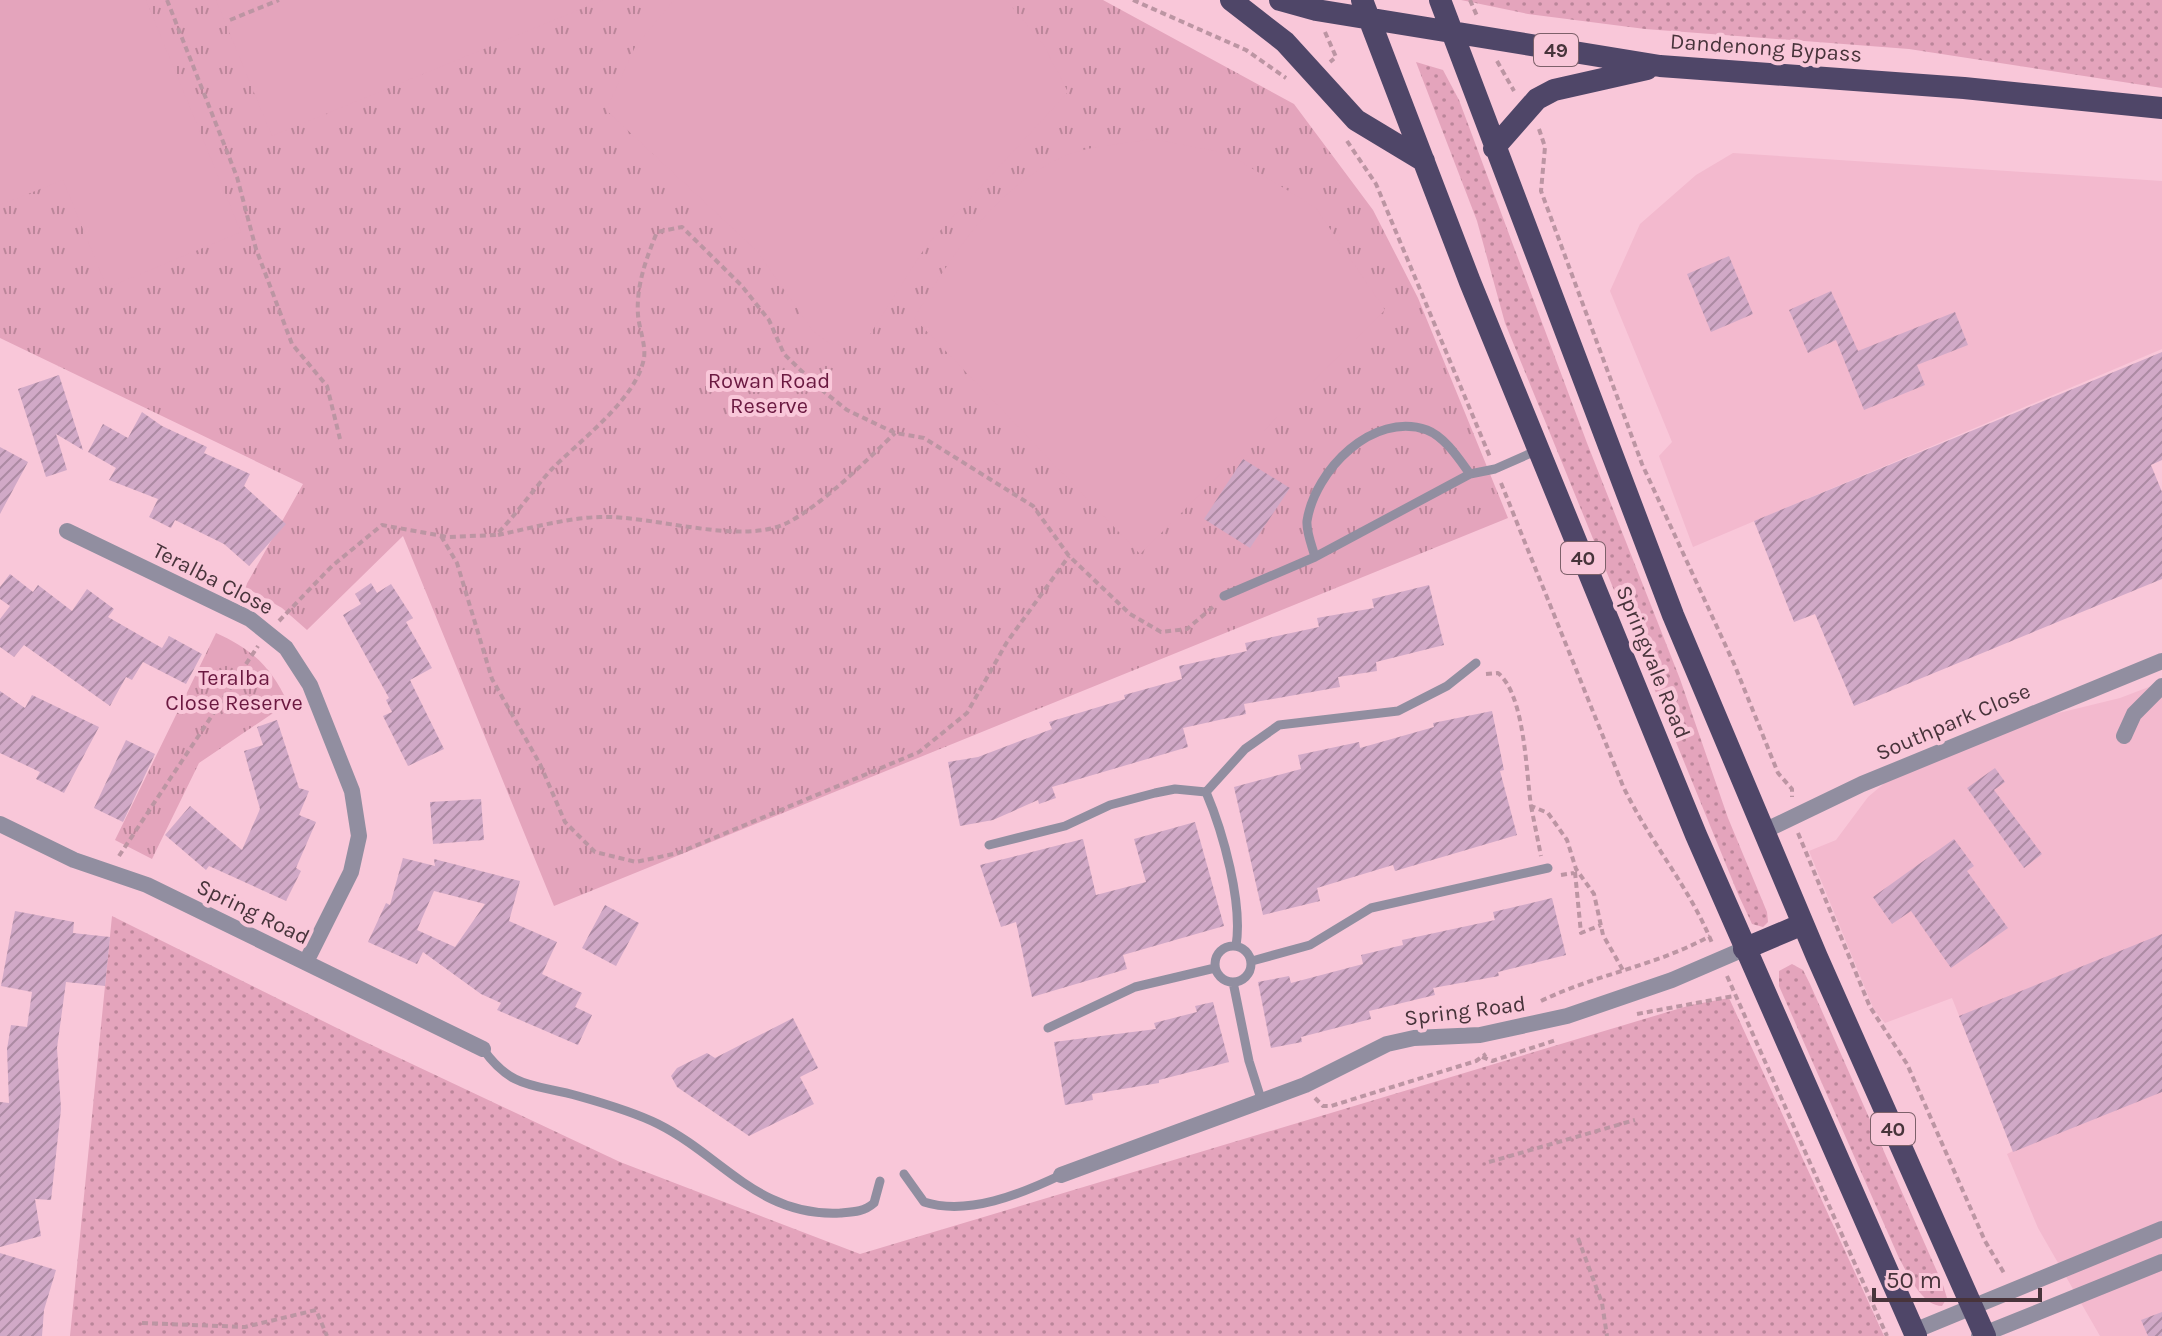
<svg xmlns="http://www.w3.org/2000/svg" width="2162" height="1336" font-family="Karla,sans-serif">
  <defs>
    <pattern id="grass-dots" width="8" height="8" patternUnits="userSpaceOnUse" patternTransform="scale(2)"><rect width="8" height="8" fill="#e4a4bc"/><path d="M2 2h.1M6 6h.1" fill="none" stroke="#bb869a" stroke-width="1.8" stroke-linecap="round"/></pattern>
    <pattern id="park-tufts" width="24" height="20" patternUnits="userSpaceOnUse" patternTransform="scale(2)"><rect width="24" height="20" fill="#e4a4bc"/><path d="M3 7l-1-3M5 7V3M7 7l1-3M15 17l-1-3M17 17v-4M19 17l1-3" fill="none" stroke="#bb869a"/></pattern>
    <pattern id="building-hatch" width="6" height="6" patternUnits="userSpaceOnUse" patternTransform="scale(2)"><rect width="6" height="6" fill="#d1a9c7"/><path d="M-1 1l2-2M0 6l6-6M5 7l2-2" fill="none" stroke="#ac8aa3"/></pattern>
  </defs>
  <rect width="100%" height="100%" fill="#f9c7d9"/>
  <path fill="#f3b9ce" d="M 1733,153 L 2162,181 L 2162,349 L 1693,547 L 1659,456 L 1672,442 L 1610,291 L 1640,224 L 1696,175 Z
    M 2162,682 L 2162,1336 L 2100,1336 L 2038,1228 L 2007,1154 L 2013,1151 L 1952,998 L 1885,1023 L 1874,1010 L 1809,851 L 1836,840 L 1868,797 L 1887,781 L 2034,719 L 2120,698 Z"/>
  <path fill="url(#grass-dots)" d="M 1461,0 L 2162,0 L 2162,88 L 1909,49 L 1645,29 L 1528,14 Z
    M 1416,62 L 1443,70 L 1459,100 L 1587,443 L 1680,679 L 1728,818 L 1767,912 L 1768,922 L 1763,927 L 1752,924 L 1738,894 L 1505,323 L 1477,221 Z
    M 112,916 L 359,1039 L 620,1162 L 860,1254 L 1691,1005 L 1729,998 L 1884,1336 L 70,1336 Z
    M 1792,964 L 1803,970 L 1810,984 L 1943,1285 L 1947,1298 L 1942,1306 C 1922,1306 1908,1274 1899,1258 L 1779,986 L 1779,971 Z"/>
  <path fill="url(#park-tufts)" d="M 0,0 L 1103,0 L 1294,104 L 1373,210 L 1418,298 L 1508,518 L 554,906 L 403,536 L 307,630 L 282,608 L 245,587 L 303,484 L 0,338 Z
    M 216,633 C 252,649 271,667 288,703 L 199,763 L 152,859 L 115,840 Z"/>
  <path fill="#e4a4bc" d="M 0,0 L 146,0 L 241,232 L 107,288 L 63,180 L 0,205 Z
    M 216,0 L 603,0 L 272,136 Z
    M 674,0 L 1006,0 L 1043,44 L 1068,92 L 926,246 L 869,336 L 842,345 L 829,343 L 813,331 L 757,251 L 606,110 L 635,47 Z
    M 1152,139 L 1227,153 L 1316,208 L 1385,310 L 1140,554 L 914,318 C 953,254 995,186 1067,155 C 1092,145 1126,144 1152,139 Z"/>
  <path fill="url(#building-hatch)" fill-rule="evenodd" d="M 1729,256 L 1753,314 L 1711,332 L 1687,274 Z
    M 1831,291 L 1858,351 L 1955,312 L 1968,345 L 1917,365 L 1925,385 L 1864,410 L 1836,340 L 1808,353 L 1789,310 Z
    M 2162,352 L 2162,460 L 2151,465 L 2162,492 L 2162,579 L 1854,706 L 1815,614 L 1794,622 L 1754,521 Z
    M 59,375 L 83,450 L 56,434 L 67,470 L 46,477 L 18,389 Z
    M 142,412 L 162,426 L 207,447 L 204,453 L 250,474 L 244,486 L 286,524 L 249,566 L 224,544 L 175,520 L 171,528 L 149,517 L 158,499 L 109,480 L 116,468 L 88,452 L 103,424 L 128,438 Z
    M 0,447 L 28,462 L 0,514 Z
    M 1243,459 L 1290,488 L 1250,548 L 1204,519 Z
    M 10,574 L 33,592 L 38,585 L 72,611 L 87,589 L 114,609 L 108,617 L 162,648 L 169,636 L 202,654 L 186,684 L 143,662 L 132,680 L 126,677 L 110,706 L 24,645 L 14,657 L 0,647 L 0,619 L 10,606 L 0,599 L 0,587 Z
    M 371,583 L 377,593 L 391,584 L 413,618 L 406,622 L 432,668 L 410,680 L 444,749 L 408,766 L 383,716 L 392,712 L 386,700 L 389,698 L 343,615 L 361,604 L 355,594 Z
    M 1429,585 L 1444,645 L 1376,662 L 1377,671 L 1338,677 L 1340,687 L 1244,704 L 1246,714 L 1183,728 L 1188,747 L 1052,787 L 1056,798 L 1039,804 L 1038,800 L 993,820 L 960,826 L 948,762 L 978,757 L 1052,729 L 1049,722 L 1125,699 L 1124,695 L 1182,679 L 1179,666 L 1247,651 L 1245,643 L 1319,627 L 1317,618 L 1374,608 L 1372,599 Z
    M 0,691 L 25,708 L 32,695 L 99,727 L 64,793 L 36,779 L 40,772 L 0,753 Z
    M 1492,711 L 1504,770 L 1500,771 L 1517,835 L 1395,871 L 1393,865 L 1317,888 L 1320,901 L 1263,915 L 1234,787 L 1301,769 L 1298,755 L 1359,742 L 1360,748 L 1434,727 L 1433,723 Z
    M 277,720 L 299,788 L 309,791 L 299,815 L 316,822 L 296,868 L 301,871 L 286,901 L 209,866 L 206,870 L 165,835 L 190,806 L 242,850 L 260,809 L 244,751 L 263,745 L 257,727 Z
    M 126,740 L 155,754 L 123,822 L 94,808 Z
    M 1995,768 L 2005,782 L 1994,790 L 2042,854 L 2024,868 L 1967,788 Z
    M 481,799 L 484,840 L 433,844 L 430,802 Z
    M 1195,822 L 1224,926 L 1123,955 L 1127,969 L 1032,997 L 1016,922 L 1001,927 L 980,865 L 1083,839 L 1096,895 L 1146,882 L 1134,839 Z
    M 1954,839 L 1974,866 L 1967,871 L 2008,928 L 1951,968 L 1911,911 L 1892,924 L 1873,897 Z
    M 403,858 L 435,866 L 434,859 L 520,881 L 509,921 L 557,942 L 542,974 L 582,993 L 575,1007 L 592,1015 L 578,1045 L 497,1010 L 501,1003 L 481,994 L 423,952 L 417,964 L 368,942 L 386,903 L 390,905 ZM 434,891 L 485,904 L 455,947 L 417,930 Z
    M 1552,898 L 1566,955 L 1498,972 L 1499,976 L 1433,988 L 1435,995 L 1369,1011 L 1371,1019 L 1301,1037 L 1302,1042 L 1271,1048 L 1258,982 L 1289,976 L 1291,983 L 1363,964 L 1361,955 L 1403,945 L 1402,940 L 1495,920 L 1493,912 Z
    M 605,905 L 639,923 L 616,966 L 582,948 Z
    M 15,911 L 74,922 L 73,933 L 110,937 L 105,986 L 66,982 L 57,1048 L 61,1109 L 51,1200 L 35,1199 L 41,1236 L 0,1247 L 0,1102 L 9,1103 L 7,1049 L 11,1025 L 27,1027 L 32,992 L 1,986 Z
    M 2162,934 L 2162,1092 L 2013,1152 L 1959,1016 Z
    M 1213,1002 L 1229,1062 L 1159,1080 L 1159,1083 L 1092,1094 L 1093,1100 L 1065,1105 L 1054,1042 L 1156,1029 L 1154,1023 L 1197,1012 L 1195,1006 Z
    M 793,1018 L 818,1068 L 800,1077 L 814,1104 L 749,1136 L 677,1087 L 671,1076 L 677,1068 L 707,1053 L 715,1058 Z
    M 0,1253 L 56,1270 L 44,1310 L 42,1336 L 0,1336 Z
    M 2162,1312 L 2162,1336 L 2148,1336 L 2141,1320 Z"/>
  <g fill="none" stroke-linecap="round" stroke-linejoin="round">
    <path stroke="#bc95a3" stroke-width="4" stroke-dasharray="6 4" stroke-linecap="butt" d="M 167,0 L 237,177 L 256,249 L 292,344 L 327,386 L 340,439
      M 1133,0 L 1246,50 L 1286,78
      M 1470,0 L 1477,16
      M 230,20 L 279,0
      M 1325,32 L 1336,57 L 1330,62
      M 1497,61 L 1514,91
      M 1539,129 L 1545,147 L 1541,191 L 1642,464 L 1735,666 L 1778,773 L 1792,789 L 1792,797
      M 1347,141 L 1376,184 L 1490,457
      M 1501,483 L 1623,786 C 1649,841 1689,886 1712,943
      M 498,535 C 531,528 566,518 600,517 C 652,515 741,546 787,523 C 822,505 867,460 895,433
      M 441,536 L 457,563 L 492,679 L 540,764 L 565,822 L 595,852 L 636,862 L 678,853 L 919,752 L 967,713 L 1007,642 L 1069,556
      M 279,621 L 332,566 L 382,525 L 448,537 L 496,535 C 516,515 532,491 551,470 C 578,442 637,399 644,358 C 646,345 639,328 638,315 C 636,286 646,259 657,232 L 682,227 L 741,285 L 769,320 L 784,354 L 817,386 L 847,410 L 895,433 L 924,438 L 1033,506 L 1069,556 L 1130,614 L 1161,632 L 1187,629 L 1213,607
      M 1486,674 L 1498,673 C 1525,695 1526,772 1531,806 L 1548,813 L 1567,840 L 1576,869 L 1594,894 L 1603,935 L 1624,972
      M 1531,806 L 1541,856
      M 1798,833 L 1870,1007 L 1907,1064 L 1985,1241 L 2004,1273
      M 119,856 L 258,646
      M 1575,872 L 1581,933 L 1601,925
      M 1561,875 L 1574,873
      M 1727,976 L 1887,1336
      M 1541,1001 C 1596,974 1656,966 1710,936
      M 1637,1014 L 1734,996
      M 1482,1057 L 1492,1061 L 1556,1040
      M 1315,1098 L 1323,1106 L 1331,1106 L 1476,1061 L 1486,1054
      M 1489,1162 L 1635,1120
      M 1578,1238 L 1602,1303 L 1607,1336
      M 142,1323 L 245,1327 L 316,1310 L 327,1336"/>
    <path stroke="#918ea0" stroke-width="9" d="M 1315,557 C 1312,546 1306,531 1307,521 C 1315,470 1373,411 1427,430 C 1445,437 1459,459 1470,474
      M 1224,596 L 1315,557 L 1470,474 L 1495,469 L 1538,450
      M 1206,792 L 1245,749 L 1279,725 L 1398,711 L 1447,686 L 1476,663
      M 1206,792 C 1223,832 1243,903 1236,946
      M 989,845 L 1065,826 L 1110,805 L 1155,793 L 1175,789 L 1206,792
      M1215 964a18 18 0 1 1 36 0a18 18 0 1 1-36 0Z
      M 1252,961 L 1310,945 L 1371,908 L 1548,868
      M 1233,982 L 1249,1061 L 1262,1102
      M 1048,1028 L 1135,987 L 1215,968
      M 483,1049 C 512,1090 535,1084 578,1096 C 603,1103 634,1112 658,1124 C 722,1156 759,1217 840,1213 C 853,1212 864,1212 874,1203 L 880,1181
      M 904,1174 L 924,1202 C 968,1216 1021,1194 1061,1175"/>
    <path stroke="#918ea0" stroke-width="16" d="M 67,531 L 250,619 L 286,648 L 310,685 L 352,791 L 359,836 L 351,872 L 306,962
      M 2124,736 L 2134,714 L 2162,686
      M 0,824 L 74,860 L 147,885 L 483,1049
      M 1764,831 L 1862,784 L 2162,661
      M 1061,1175 L 1305,1085 L 1387,1044 L 1414,1038 L 1480,1035 L 1567,1016 L 1672,980 L 1744,949
      M 1914,1331 L 2162,1229
      M 1979,1336 L 2162,1262"/>
    <path stroke="#4f4668" stroke-width="22" d="M 1231,0 L 1285,42 L 1356,120 L 1424,161
      M 1280,0 L 1316,10 L 1660,66 L 1964,88 L 2162,108
      M 1362,0 L 1470,282 L 1696,835 L 1916,1336
      M 1440,0 L 1673,615 L 1817,957 L 1985,1336
      M 1494,148 L 1537,99 L 1554,90 L 1647,69
      M 1744,949 L 1803,924"/>
  </g>
  <g text-anchor="middle" dominant-baseline="central" stroke-width="8" stroke-linejoin="round" paint-order="stroke">
    <g fill="#f9c7d9" stroke="#7d606a" stroke-width="2">
      <rect x="1534" y="34" width="44" height="32" rx="6"/>
      <rect x="1561" y="542" width="44" height="32" rx="6"/>
      <rect x="1871" y="1113" width="44" height="32" rx="6"/>
    </g>
    <g font-size="20" font-weight="bold" fill="#48343b">
      <text x="1556" y="50">49</text>
      <text x="1583" y="558">40</text>
      <text x="1893" y="1129">40</text>
    </g>
    <g font-size="22" fill="#48343b" stroke="#f9c7d9">
      <text transform="translate(1766 48) rotate(4)">Dandenong Bypass</text>
      <text transform="translate(213 579) rotate(27)">Teralba Close</text>
      <text transform="translate(1653 662) rotate(68)">Springvale Road</text>
      <text transform="translate(1953 722) rotate(-23)">Southpark Close</text>
      <text transform="translate(253 912) rotate(26)">Spring Road</text>
      <text transform="translate(1465 1011) rotate(-7)">Spring Road</text>
    </g>
    <g font-size="22" fill="#6b1941" stroke="#f9c7d9">
      <text x="769" y="381">Rowan Road<tspan x="769" dy="25">Reserve</tspan></text>
      <text x="234" y="678">Teralba<tspan x="234" dy="25">Close Reserve</tspan></text>
    </g>
  </g>
  <path d="M1874 1288v12h166v-12" fill="none" stroke="#48343b" stroke-width="4"/>
  <text x="1886" y="1288" font-size="24" fill="#48343b" stroke="#f9c7d9" stroke-width="6" paint-order="stroke">50 m</text>
</svg>
